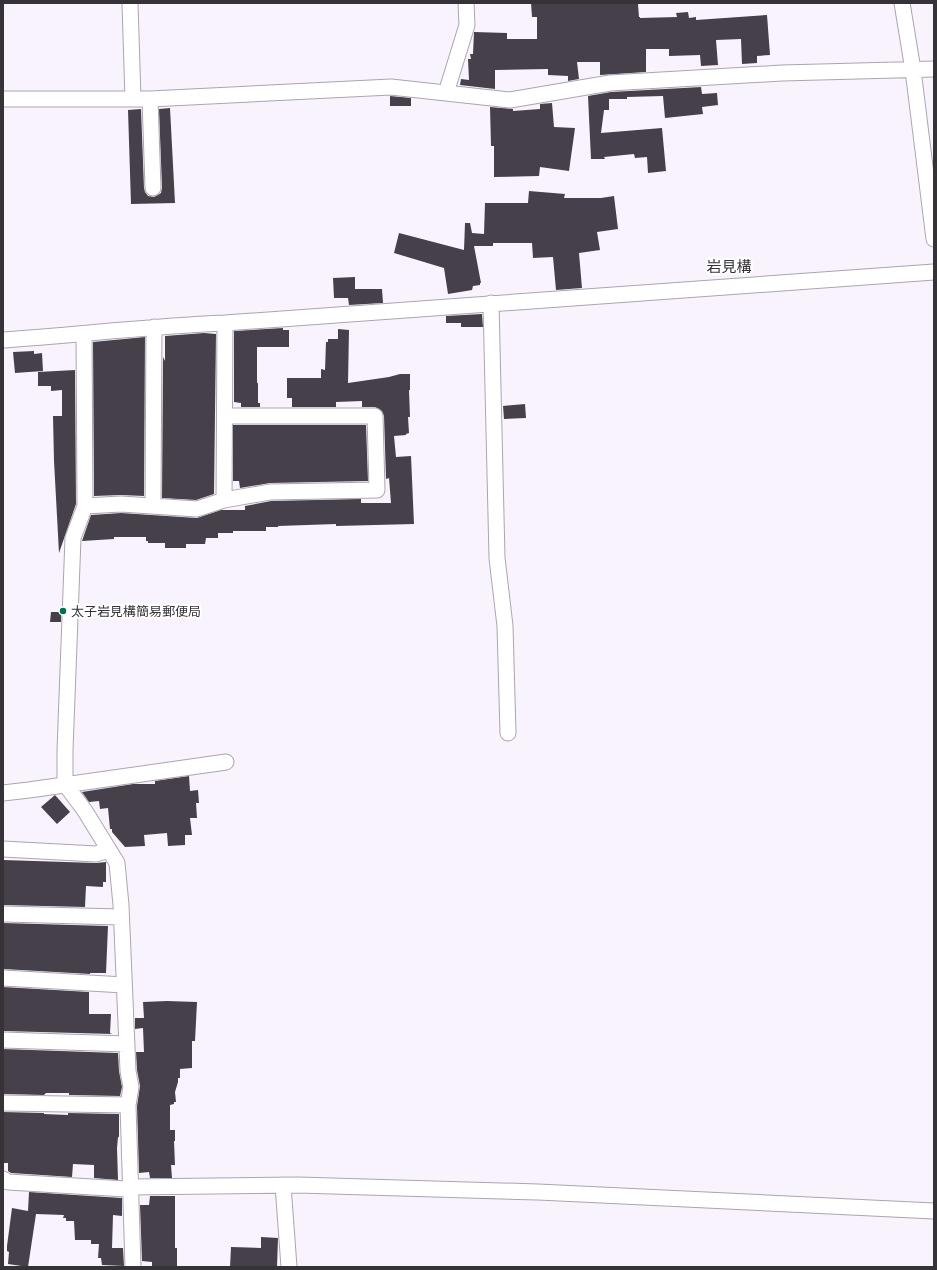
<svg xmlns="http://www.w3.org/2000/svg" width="937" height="1270" font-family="'Golos Text','Noto Sans JP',sans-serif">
  <rect width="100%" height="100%" fill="#f9f3fe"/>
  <path fill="#454049" d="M 531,3 L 638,4 L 639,17 L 640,17 L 640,18 L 677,17 L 676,13 L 688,12 L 689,18 L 696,17 L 696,20 L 767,15 L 770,55 L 757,56 L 757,63 L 742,64 L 741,39 L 716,40 L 718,65 L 701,66 L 700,55 L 669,56 L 669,49 L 646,49 L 646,72 L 600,75 L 600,62 L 577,62 L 579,79 L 568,81 L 568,76 L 548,75 L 548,69 L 495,70 L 495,89 L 460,85 L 461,79 L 469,80 L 468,59 L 471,59 L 470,54 L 473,54 L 474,32 L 507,33 L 507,39 L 537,39 L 537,17 L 532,17 Z
    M 701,87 L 702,94 L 717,93 L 718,105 L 702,107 L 703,114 L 665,118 L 663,96 L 627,97 L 627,99 L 609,99 L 609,110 L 604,110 L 601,133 L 662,128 L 666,171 L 648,173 L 647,157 L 635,158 L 634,154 L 604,157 L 605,159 L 591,159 L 588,96 L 611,92 Z
    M 390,96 L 411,98 L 411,106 L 390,106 Z
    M 552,103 L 554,127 L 575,128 L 569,171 L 540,167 L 539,176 L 494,177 L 494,146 L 491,146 L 490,107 L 513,109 L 513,111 L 540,109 L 540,104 Z
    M 170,108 L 175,203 L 131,204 L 128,110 L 141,109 L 144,188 L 145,192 L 148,196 L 154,197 L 158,195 L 161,193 L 162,188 L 159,109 Z
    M 529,191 L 565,194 L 564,198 L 601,198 L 614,196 L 618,229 L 597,232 L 600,250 L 579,253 L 582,288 L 556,290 L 553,257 L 533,258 L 532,243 L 493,243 L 493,246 L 474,246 L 481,283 L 480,283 L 480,285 L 473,286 L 472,290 L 448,294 L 444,268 L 394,253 L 399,233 L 464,250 L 465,223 L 470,223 L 472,233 L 484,234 L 485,203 L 528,203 Z
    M 355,277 L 355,289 L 382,289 L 383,303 L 349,305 L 348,298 L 334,298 L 333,278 Z
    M 482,314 L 483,327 L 461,327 L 461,323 L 446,323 L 446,316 Z
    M 283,328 L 283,330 L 289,330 L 289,347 L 257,347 L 257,383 L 258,383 L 258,403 L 260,403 L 260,407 L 241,407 L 241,403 L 234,402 L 234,331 Z
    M 338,329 L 349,330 L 348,383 L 389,377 L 400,374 L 410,374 L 410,390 L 409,390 L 410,417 L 408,417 L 409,433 L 406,434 L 406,435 L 394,436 L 396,457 L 411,456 L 414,524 L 336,526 L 336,524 L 278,526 L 278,527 L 266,527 L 266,531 L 233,531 L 233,533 L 218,533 L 218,538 L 206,538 L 205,544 L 186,544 L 186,548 L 165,548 L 165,543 L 148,543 L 148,541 L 146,541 L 146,537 L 114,537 L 114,539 L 82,541 L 91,515 L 121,513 L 197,518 L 221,510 L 245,510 L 245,506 L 271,501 L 361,499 L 361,503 L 391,503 L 389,478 L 386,479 L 384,416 L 382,411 L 375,407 L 362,407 L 362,401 L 336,402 L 336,407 L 292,407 L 292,398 L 287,398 L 287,378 L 321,378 L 321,369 L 325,370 L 326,342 L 328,342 L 328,339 L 338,339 Z
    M 204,333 L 216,334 L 214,494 L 196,500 L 162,498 L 163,357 L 165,361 L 165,336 Z
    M 145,337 L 144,496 L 121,495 L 94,496 L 93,342 Z
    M 34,351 L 34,354 L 42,353 L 43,371 L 15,373 L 13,352 Z
    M 75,370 L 76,504 L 59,553 L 54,461 L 53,416 L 62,416 L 62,390 L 51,391 L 51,386 L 38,386 L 38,372 Z
    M 525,404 L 526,418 L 504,419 L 503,406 Z
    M 233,425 L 366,425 L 368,481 L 270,483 L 240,488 L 239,481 L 233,481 Z
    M 51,612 L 61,612 L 61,622 L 50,622 Z
    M 189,776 L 190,791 L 198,790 L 199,803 L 196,803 L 197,818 L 190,818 L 192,835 L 185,835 L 185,845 L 168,846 L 167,833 L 144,835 L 145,846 L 125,847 L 112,832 L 112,829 L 110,829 L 108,808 L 100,809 L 99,801 L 89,802 L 82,792 L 133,784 L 155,784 L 155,781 Z
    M 55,795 L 70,812 L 57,824 L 41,807 Z
    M 3,860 L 96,863 L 106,862 L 106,882 L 103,882 L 103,887 L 86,886 L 85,907 L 3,905 Z
    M 3,923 L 108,926 L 106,973 L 90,973 L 90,974 L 3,969 Z
    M 3,987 L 89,992 L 89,1014 L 111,1014 L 110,1033 L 112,1034 L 3,1031 Z
    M 167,1001 L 197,1002 L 195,1041 L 192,1041 L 192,1068 L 180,1069 L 180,1078 L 178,1078 L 178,1082 L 175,1092 L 176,1102 L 174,1102 L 174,1104 L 170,1105 L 170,1130 L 175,1130 L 175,1141 L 174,1141 L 175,1165 L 171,1165 L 172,1178 L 150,1178 L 149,1172 L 139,1173 L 137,1106 L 140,1086 L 137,1070 L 136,1052 L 144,1052 L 143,1028 L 135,1029 L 135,1018 L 144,1018 L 143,1002 Z
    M 3,1049 L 118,1053 L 119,1071 L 122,1087 L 120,1096 L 69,1095 L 69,1093 L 46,1093 L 44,1095 L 3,1094 Z
    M 3,1112 L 44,1113 L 44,1114 L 68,1115 L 68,1113 L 119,1114 L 119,1137 L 118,1137 L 117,1148 L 118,1180 L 94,1178 L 94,1165 L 73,1164 L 72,1177 L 11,1173 L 8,1171 L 8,1163 L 3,1163 Z
    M 29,1192 L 122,1198 L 122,1216 L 113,1215 L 112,1248 L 123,1248 L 124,1266 L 102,1265 L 101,1258 L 98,1258 L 99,1244 L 91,1244 L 91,1240 L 75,1240 L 74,1221 L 66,1221 L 66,1218 L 63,1218 L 64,1215 L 36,1214 L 28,1267 L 8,1264 L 9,1252 L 7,1251 L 7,1246 L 12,1208 L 28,1211 Z
    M 150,1196 L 175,1196 L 175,1248 L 177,1248 L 177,1267 L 152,1267 L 152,1262 L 142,1261 L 140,1205 L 149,1205 Z
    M 261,1237 L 278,1238 L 277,1267 L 230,1267 L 231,1247 L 261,1248 Z"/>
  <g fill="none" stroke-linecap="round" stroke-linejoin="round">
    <g stroke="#aba5af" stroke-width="17">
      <path id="minor" d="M 130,3 L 133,99
        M 902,3 L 913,70 L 934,239
        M 446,93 L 467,25 L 466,3
        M 3,99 L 150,99 L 391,87 L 510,100 L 610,83 L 782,73 L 934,69
        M 150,99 L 153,188
        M 491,303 L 497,558 L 505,626 L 508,733
        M 84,334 L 85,506 L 73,538 L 65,750 L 65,784 L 85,811 L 117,863 L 121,905 L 128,1071 L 131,1087 L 128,1105 L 133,1267
        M 3,340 C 77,335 151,326 225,323 L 934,272
        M 224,500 L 225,323
        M 85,506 L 121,504 L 197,509 L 224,500 L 270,492 L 377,490 L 375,416 L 225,416
        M 153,506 L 154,327
        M 3,793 L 29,790 L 226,762
        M 3,849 L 96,854 L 109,850
        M 3,914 L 121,917
        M 3,978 L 124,985
        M 3,1040 L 127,1044
        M 3,1103 L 128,1105
        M 3,1179 L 8,1182 L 126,1189 L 131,1187 L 298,1185 L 538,1192 L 934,1211
        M 283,1185 L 289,1267"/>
    </g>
    <use href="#minor" stroke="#fff" stroke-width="15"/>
  </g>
  <circle fill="#00724c" stroke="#fff" stroke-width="1.5" cx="63" cy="611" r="4"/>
  <g text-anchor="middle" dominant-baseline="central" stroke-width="4" stroke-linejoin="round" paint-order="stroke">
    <g font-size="13" fill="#353337" stroke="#fff" text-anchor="start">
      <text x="71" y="611">太子岩見構簡易郵便局</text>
    </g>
    <g font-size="15" fill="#353337" stroke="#fff">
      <text x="729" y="266">岩見構</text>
    </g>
  </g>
  <rect width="937" height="1270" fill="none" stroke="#353337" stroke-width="8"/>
</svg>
